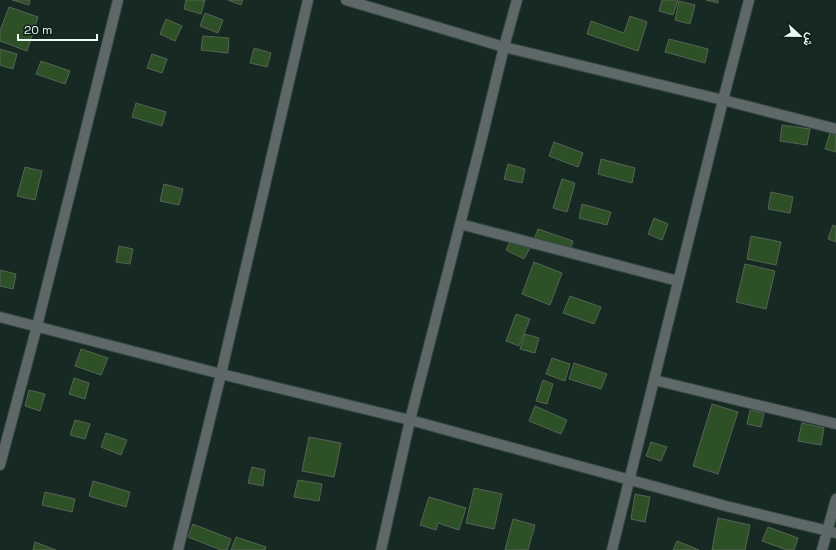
<svg xmlns="http://www.w3.org/2000/svg" width="836" height="550" font-family="'Space Grotesk',Vazirmatn,sans-serif">
  <rect width="100%" height="100%" fill="#162923"/>
  <path fill="#2d5027" stroke="#576355" d="M 12,0 L 30,0 L 29,5 Z
    M 186,0 L 205,0 L 201,14 L 184,9 Z
    M 228,0 L 243,0 L 241,5 Z
    M 662,0 L 678,0 L 673,15 L 659,11 Z
    M 706,0 L 718,0 L 718,3 Z
    M 679,1 L 695,5 L 690,24 L 675,20 Z
    M 9,7 L 38,17 L 27,51 L 0,41 L 0,31 Z
    M 205,13 L 223,20 L 218,33 L 200,26 Z
    M 630,16 L 647,22 L 638,51 L 587,34 L 591,21 L 624,33 Z
    M 166,19 L 182,26 L 175,41 L 160,34 Z
    M 203,36 L 229,38 L 228,53 L 201,50 Z
    M 669,39 L 708,49 L 705,63 L 665,52 Z
    M 254,48 L 271,53 L 267,67 L 250,63 Z
    M 0,50 L 0,49 L 17,54 L 13,69 L 0,65 Z
    M 152,54 L 167,59 L 162,73 L 147,68 Z
    M 41,61 L 70,71 L 65,84 L 36,74 Z
    M 136,103 L 166,112 L 162,126 L 132,117 Z
    M 782,125 L 810,129 L 807,145 L 780,141 Z
    M 830,133 L 836,135 L 836,152 L 825,149 Z
    M 554,142 L 583,153 L 578,167 L 549,156 Z
    M 601,159 L 635,168 L 632,183 L 598,174 Z
    M 508,164 L 525,169 L 522,183 L 504,179 Z
    M 25,167 L 42,171 L 35,200 L 17,196 Z
    M 562,179 L 575,183 L 567,212 L 553,208 Z
    M 164,184 L 183,189 L 179,205 L 160,201 Z
    M 771,192 L 793,197 L 790,213 L 768,209 Z
    M 582,204 L 611,212 L 607,225 L 579,218 Z
    M 654,218 L 668,224 L 662,240 L 648,234 Z
    M 833,225 L 836,226 L 836,242 L 828,239 Z
    M 538,229 L 573,241 L 569,254 L 533,242 Z
    M 751,236 L 781,242 L 776,265 L 747,259 Z
    M 512,238 L 531,246 L 524,259 L 506,250 Z
    M 119,246 L 133,249 L 130,264 L 116,262 Z
    M 534,262 L 562,273 L 550,305 L 522,294 Z
    M 745,264 L 775,271 L 766,309 L 736,302 Z
    M 0,270 L 16,274 L 13,289 L 0,286 Z
    M 570,296 L 601,307 L 594,324 L 563,313 Z
    M 516,314 L 530,319 L 519,346 L 506,341 Z
    M 525,334 L 539,338 L 535,353 L 520,349 Z
    M 81,349 L 108,358 L 101,375 L 75,366 Z
    M 552,358 L 570,364 L 565,381 L 546,374 Z
    M 574,363 L 607,374 L 601,389 L 569,379 Z
    M 74,378 L 89,383 L 85,399 L 69,394 Z
    M 543,380 L 553,384 L 547,404 L 536,401 Z
    M 29,390 L 45,394 L 40,411 L 25,406 Z
    M 712,404 L 738,412 L 718,474 L 693,466 Z
    M 535,406 L 567,420 L 561,434 L 529,421 Z
    M 750,410 L 764,413 L 761,427 L 747,424 Z
    M 75,420 L 90,424 L 85,439 L 70,435 Z
    M 802,423 L 824,428 L 821,445 L 798,441 Z
    M 106,433 L 127,440 L 121,455 L 101,447 Z
    M 309,437 L 341,443 L 334,477 L 302,471 Z
    M 651,442 L 667,447 L 661,461 L 646,456 Z
    M 252,467 L 265,470 L 263,486 L 248,483 Z
    M 298,480 L 322,484 L 319,501 L 294,497 Z
    M 93,481 L 130,492 L 126,507 L 89,496 Z
    M 474,488 L 502,494 L 494,529 L 466,523 Z
    M 45,492 L 75,499 L 72,512 L 42,505 Z
    M 635,494 L 650,497 L 645,522 L 631,519 Z
    M 429,497 L 466,508 L 459,530 L 438,523 L 436,530 L 420,525 Z
    M 718,518 L 750,525 L 745,550 L 712,550 Z
    M 513,519 L 535,525 L 528,550 L 505,550 Z
    M 193,524 L 231,539 L 227,550 L 221,550 L 188,537 Z
    M 768,527 L 798,538 L 794,550 L 787,550 L 762,541 Z
    M 236,537 L 266,547 L 265,550 L 231,550 Z
    M 677,541 L 699,550 L 673,550 Z
    M 35,542 L 56,550 L 33,550 Z"/>
  <g fill="none" stroke-linecap="round" stroke-linejoin="round">
    <g stroke="#344640" stroke-width="12">
      <path id="minor" d="M 346,0 L 504,47 L 723,100 L 836,129
        M 460,224 L 678,281
        M 0,317 L 221,374 L 410,420 L 726,506 L 836,533
        M 654,380 L 836,424
        M 0,465 L 37,326 L 118,0
        M 178,550 L 221,374 L 308,0
        M 381,550 L 410,420 L 479,150 L 504,47 L 517,0
        M 612,550 L 723,100 L 749,0
        M 822,550 L 836,499"/>
    </g>
    <use href="#minor" stroke="#5e6869" stroke-width="10"/>
  </g>
  <g transform="translate(800 36) rotate(112)" stroke="#0c1f1a" stroke-width="3" paint-order="stroke">
  <path d="M0-3L7 15L0 10L-7 15Z" fill="#ecf8f4"/>
  <text y="-6" font-size="11" font-weight="bold" text-anchor="middle" fill="#ecf8f4">ش</text>
  </g>
  <path d="M18 34v6h79v-6" fill="none" stroke="#ecf8f4" stroke-width="2"/>
  <text x="24" y="34" font-size="12" fill="#ecf8f4" stroke="#0c1f1a" stroke-width="3" paint-order="stroke">20 m</text>
</svg>
